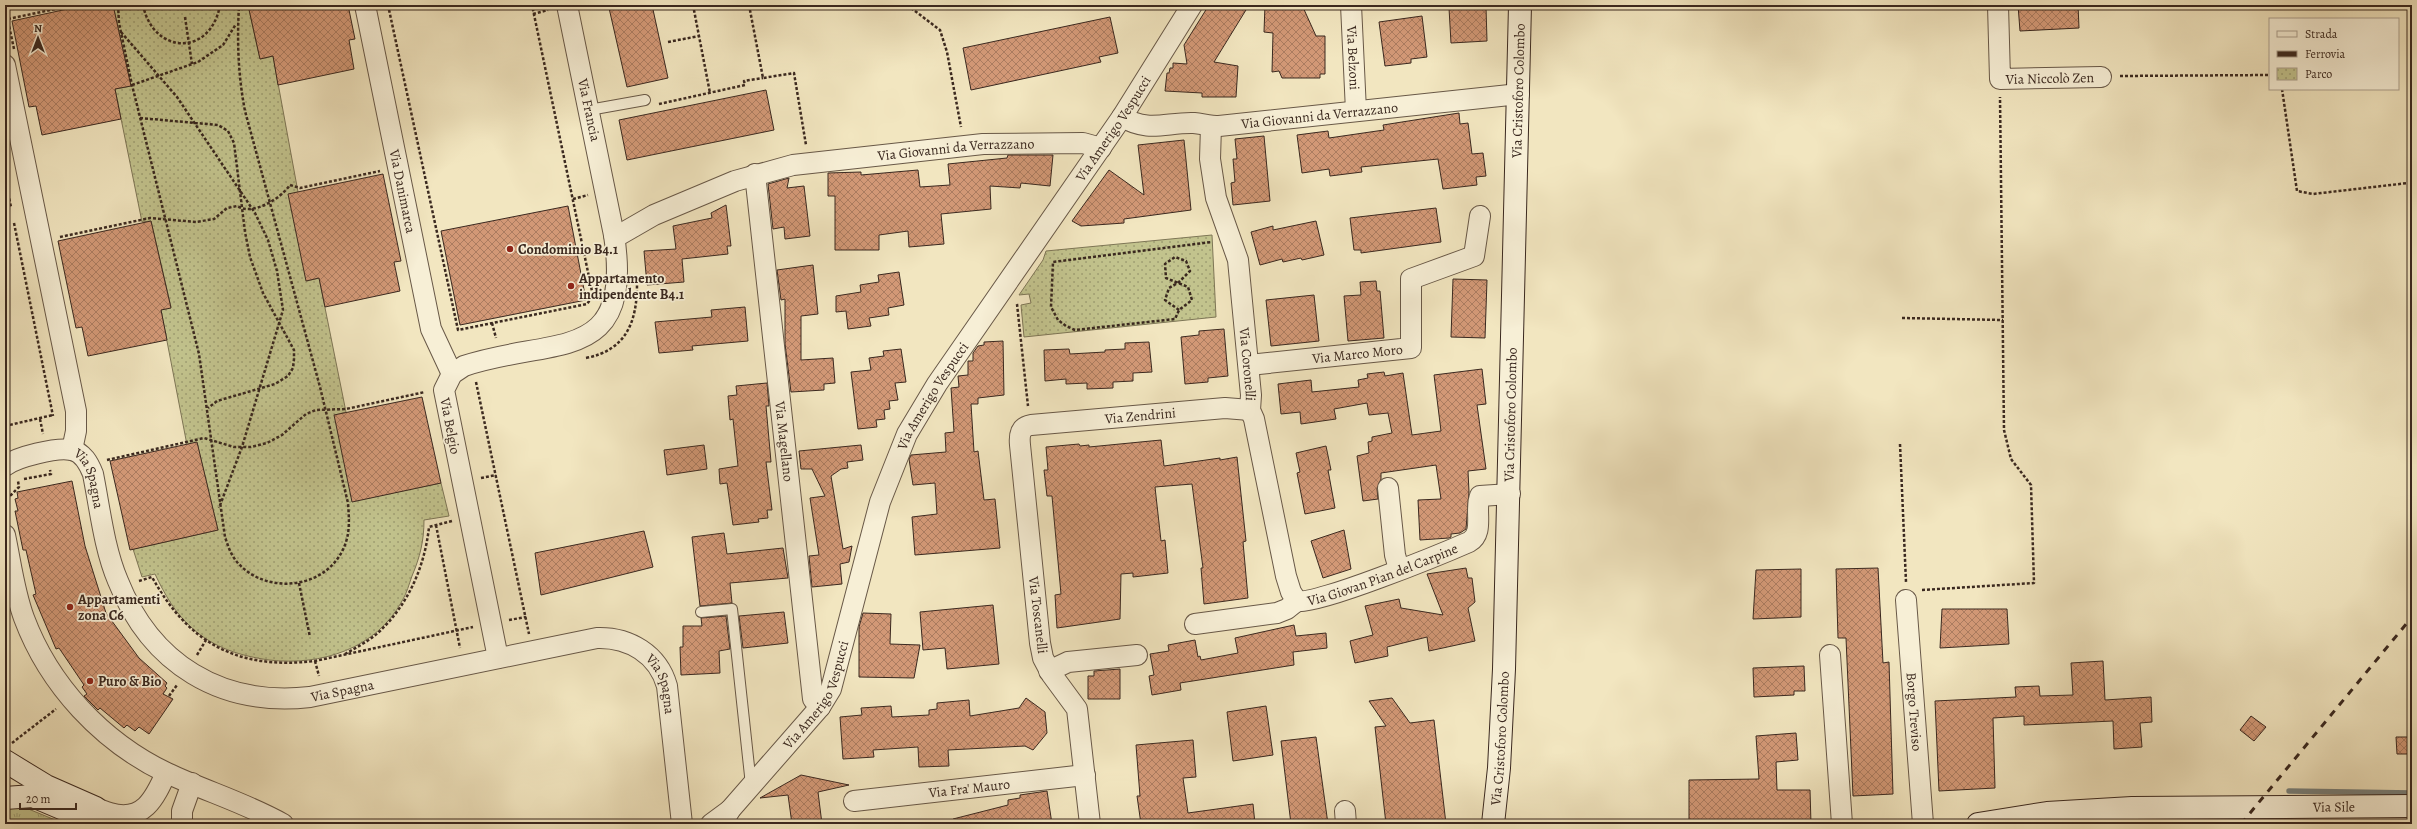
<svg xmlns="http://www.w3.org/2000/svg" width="2417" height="829" font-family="Alegreya,serif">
  <defs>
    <pattern id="grass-tufts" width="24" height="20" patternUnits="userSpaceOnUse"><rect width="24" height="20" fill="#c2c38d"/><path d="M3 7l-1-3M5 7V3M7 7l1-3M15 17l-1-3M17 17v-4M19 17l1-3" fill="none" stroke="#9f9e73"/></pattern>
    <pattern id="park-dots" width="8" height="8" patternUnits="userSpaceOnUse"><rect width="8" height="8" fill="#c2c38d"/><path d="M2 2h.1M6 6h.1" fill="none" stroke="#9f9e73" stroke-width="1.8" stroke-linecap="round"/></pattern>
    <pattern id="building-cross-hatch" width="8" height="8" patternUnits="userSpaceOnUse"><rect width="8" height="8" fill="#d29876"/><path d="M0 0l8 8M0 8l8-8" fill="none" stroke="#ab7c60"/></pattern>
  </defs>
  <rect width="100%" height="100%" fill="#f2e6c0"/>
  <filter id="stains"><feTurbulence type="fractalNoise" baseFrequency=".005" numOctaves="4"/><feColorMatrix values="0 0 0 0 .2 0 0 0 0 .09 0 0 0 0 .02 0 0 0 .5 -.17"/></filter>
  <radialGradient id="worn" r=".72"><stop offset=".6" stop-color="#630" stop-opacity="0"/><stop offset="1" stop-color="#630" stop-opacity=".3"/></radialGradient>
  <path fill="url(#grass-tufts)" stroke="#7e7656" d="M 10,808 L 26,808 L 65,824 L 5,824 L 5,810 Z"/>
  <path fill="url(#park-dots)" stroke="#7e7656" d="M 113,5 L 248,5 L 260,59 L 273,56 L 298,192 L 307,281 L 319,278 L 346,412 L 335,415 L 353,501 L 441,483 L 449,516 L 424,520 C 424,541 420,557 412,576 C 409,584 407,593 402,601 C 376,649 321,666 269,660 C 241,656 214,648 192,628 C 175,613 165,595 155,574 L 142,577 L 133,549 L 218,530 L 197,443 L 187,445 L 161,310 L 171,307 L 151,221 L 142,222 L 115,89 L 131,86 Z
    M 1212,235 L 1216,317 L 1024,337 L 1021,305 L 1031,303 L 1029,294 L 1019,295 L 1043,260 L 1046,251 Z"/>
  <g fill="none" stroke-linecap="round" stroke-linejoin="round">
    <path stroke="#77817e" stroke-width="5.5" d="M 2289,791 L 2412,793"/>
  </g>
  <path fill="url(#building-cross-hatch)" stroke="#3a281f" d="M 86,5 L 113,5 L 131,86 L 115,89 L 121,119 L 42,135 L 36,106 L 29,107 L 12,21 Z
    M 248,5 L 348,5 L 355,39 L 349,40 L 354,69 L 278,85 L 273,56 L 260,59 Z
    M 624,5 L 652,5 L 668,78 L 627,87 L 609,8 Z
    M 1209,5 L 1249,5 L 1214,62 L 1238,66 L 1236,97 L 1202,97 L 1202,93 L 1165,91 L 1167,73 L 1169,73 L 1170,68 L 1173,68 L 1173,63 L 1187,64 L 1184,45 Z
    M 1265,5 L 1302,5 L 1316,36 L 1325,36 L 1325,74 L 1320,74 L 1320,78 L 1282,78 L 1279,71 L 1272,72 L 1273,33 L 1264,32 Z
    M 2018,5 L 2078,5 L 2079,28 L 2020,31 Z
    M 1486,7 L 1487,41 L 1451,43 L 1449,8 Z
    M 1422,16 L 1427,57 L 1411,59 L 1411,63 L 1385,66 L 1379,22 Z
    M 1110,17 L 1118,53 L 1099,57 L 1101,62 L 971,90 L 963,48 Z
    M 766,90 L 774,130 L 627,160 L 619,120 Z
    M 1459,113 L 1460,124 L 1468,123 L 1472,154 L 1483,153 L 1486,176 L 1476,177 L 1477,185 L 1443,189 L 1438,159 L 1361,167 L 1362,172 L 1330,176 L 1329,169 L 1302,173 L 1297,135 L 1328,131 L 1329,138 L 1384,130 L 1383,125 Z
    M 1264,136 L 1270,201 L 1233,205 L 1231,183 L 1235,182 L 1233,159 L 1237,159 L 1235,139 Z
    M 1184,140 L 1191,210 L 1124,219 L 1124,223 L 1081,226 L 1072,221 L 1109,170 L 1144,195 L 1138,145 Z
    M 1008,155 L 1053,155 L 1050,186 L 1021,183 L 1020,188 L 990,186 L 991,209 L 941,214 L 944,244 L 909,247 L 908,231 L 879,235 L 879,250 L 835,250 L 835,196 L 828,196 L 828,173 L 861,172 L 861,175 L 918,170 L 920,187 L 950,185 L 948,164 L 1007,158 Z
    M 383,174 L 401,261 L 394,262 L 400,291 L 325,307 L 319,278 L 306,281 L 288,194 Z
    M 789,178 L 787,188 L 804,186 L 810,236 L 785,239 L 784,227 L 773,229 L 768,184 Z
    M 726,205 L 731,246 L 727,246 L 728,254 L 682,259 L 684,282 L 647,285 L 644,251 L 676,249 L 673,226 L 712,218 L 711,213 Z
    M 568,206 L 586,300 L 460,325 L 441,231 Z
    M 1436,208 L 1441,242 L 1361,253 L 1361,250 L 1354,250 L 1350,218 Z
    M 151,221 L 171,308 L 161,310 L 167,340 L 88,356 L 82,327 L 76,328 L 58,241 Z
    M 1316,221 L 1324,255 L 1302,260 L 1301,258 L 1283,262 L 1282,259 L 1260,265 L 1251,232 L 1273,226 L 1273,230 Z
    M 813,265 L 818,314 L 801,316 L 801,360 L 833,358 L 835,383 L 824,384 L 824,390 L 791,392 L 785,344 L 785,299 L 781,300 L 777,270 Z
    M 899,272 L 904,305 L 888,308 L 889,315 L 869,318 L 871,326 L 848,329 L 846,311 L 836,312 L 836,296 L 861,292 L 860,285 L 879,282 L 878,275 Z
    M 1453,279 L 1487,280 L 1485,338 L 1451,337 Z
    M 1376,281 L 1377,291 L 1380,291 L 1384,338 L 1348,341 L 1344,296 L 1361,295 L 1360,282 Z
    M 1314,295 L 1319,341 L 1271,346 L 1266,300 Z
    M 745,307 L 748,341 L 692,346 L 693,350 L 659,353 L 655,322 L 712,317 L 711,310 Z
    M 1224,329 L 1228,376 L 1208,378 L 1208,382 L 1185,384 L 1181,337 L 1199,335 L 1199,331 Z
    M 1003,341 L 1004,395 L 978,398 L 978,404 L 971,404 L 974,452 L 978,451 L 984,500 L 995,499 L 1000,548 L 915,555 L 912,517 L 937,514 L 935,483 L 913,485 L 909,459 L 911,455 L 946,452 L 945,433 L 954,432 L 951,388 L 959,387 L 958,376 L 968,375 L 968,361 L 973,361 L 973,353 L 978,346 L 984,345 L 984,342 Z
    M 1149,342 L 1152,372 L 1133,373 L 1133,381 L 1113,382 L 1113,388 L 1087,389 L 1087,383 L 1066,384 L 1066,379 L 1045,381 L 1044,350 L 1069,349 L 1070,354 L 1105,352 L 1105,350 L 1125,349 L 1125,343 Z
    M 901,349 L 906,382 L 895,383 L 898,400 L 889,401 L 890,409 L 884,410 L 885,419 L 876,420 L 877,427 L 858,429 L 851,372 L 871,370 L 869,358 L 884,356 L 883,351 Z
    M 1482,369 L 1486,404 L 1477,405 L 1486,469 L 1468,471 L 1469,492 L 1466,529 L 1460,533 L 1451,534 L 1451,537 L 1449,538 L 1420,540 L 1418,500 L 1441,499 L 1436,465 L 1381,473 L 1381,479 L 1377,489 L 1378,499 L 1363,501 L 1357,456 L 1369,453 L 1368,442 L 1372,441 L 1372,437 L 1392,433 L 1388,413 L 1369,415 L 1367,403 L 1334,409 L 1336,419 L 1301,424 L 1300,412 L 1281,414 L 1278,384 L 1311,380 L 1312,392 L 1359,387 L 1358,380 L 1368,378 L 1367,374 L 1384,372 L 1385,376 L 1403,373 L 1412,435 L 1441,431 L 1434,375 Z
    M 767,383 L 769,406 L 766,406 L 771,462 L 766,462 L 772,510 L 767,510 L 768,518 L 758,519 L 759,522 L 733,525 L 727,483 L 720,484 L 719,469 L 738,466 L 733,419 L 730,420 L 728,396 L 737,395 L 736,386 Z
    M 422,397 L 441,483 L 352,502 L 334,415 Z
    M 1161,440 L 1164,466 L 1220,458 L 1220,460 L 1237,457 L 1246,541 L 1243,542 L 1248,598 L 1204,604 L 1201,568 L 1203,568 L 1192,484 L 1155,487 L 1161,541 L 1165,540 L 1168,573 L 1133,577 L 1133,573 L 1121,574 L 1120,619 L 1057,628 L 1055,595 L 1061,594 L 1052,496 L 1047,496 L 1044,470 L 1048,470 L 1046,447 L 1079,444 L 1080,446 L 1089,445 L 1089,447 Z
    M 197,442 L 218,530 L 130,550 L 110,461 Z
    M 704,445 L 707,469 L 667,475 L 664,450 Z
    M 861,445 L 863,460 L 847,462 L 848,468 L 841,469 L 831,476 L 843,549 L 852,546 L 849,562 L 840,564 L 842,584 L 812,587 L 809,556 L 819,555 L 810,498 L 825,496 L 812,469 L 801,469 L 799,451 Z
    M 1326,446 L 1331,470 L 1328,470 L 1335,508 L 1305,514 L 1297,473 L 1300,472 L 1296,453 Z
    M 72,481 L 85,546 L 106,613 L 139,658 L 167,683 L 165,686 L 167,688 L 163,694 L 173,699 L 149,734 L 139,727 L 135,731 L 127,725 L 124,728 L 100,708 L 98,710 L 84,696 L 87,694 L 82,687 L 84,685 L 59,648 L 56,649 L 33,595 L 36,594 L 26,550 L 23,550 L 15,511 L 18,511 L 15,499 L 18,498 L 17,492 Z
    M 1344,530 L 1351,569 L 1323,578 L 1311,541 Z
    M 644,531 L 653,567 L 541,595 L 535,553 Z
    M 724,533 L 727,554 L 783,548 L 788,578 L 730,583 L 732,603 L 700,606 L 692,537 Z
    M 1466,568 L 1468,578 L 1472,578 L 1475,602 L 1468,608 L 1475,641 L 1429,651 L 1427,637 L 1387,647 L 1388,656 L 1355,663 L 1350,641 L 1373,635 L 1365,606 L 1399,599 L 1401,608 L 1443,615 L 1427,574 Z
    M 1878,568 L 1883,663 L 1889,662 L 1893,794 L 1853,796 L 1846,638 L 1838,638 L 1836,569 Z
    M 1801,569 L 1801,617 L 1753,619 L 1756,570 Z
    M 993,605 L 999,664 L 947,669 L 945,648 L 923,650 L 920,612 Z
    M 1942,609 L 2007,609 L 2009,644 L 1940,648 Z
    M 784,612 L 788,643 L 743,648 L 739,616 Z
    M 863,613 L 891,614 L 890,644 L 920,645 L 914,678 L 859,677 L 859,627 Z
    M 726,616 L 730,649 L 719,651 L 720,673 L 681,675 L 680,647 L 683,647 L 683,626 L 702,626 L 701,618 Z
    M 1294,625 L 1296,636 L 1326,633 L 1327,648 L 1293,652 L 1294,665 L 1180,683 L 1181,690 L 1152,695 L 1149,676 L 1154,675 L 1150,654 L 1169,651 L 1168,645 L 1195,640 L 1198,657 L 1200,656 L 1201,660 L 1238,653 L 1235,638 Z
    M 2103,661 L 2105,700 L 2151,697 L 2152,722 L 2140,723 L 2142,747 L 2114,749 L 2113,721 L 2024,725 L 2024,716 L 1993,718 L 1995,788 L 1939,791 L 1935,701 L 2016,697 L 2015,687 L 2039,686 L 2040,696 L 2073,695 L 2071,663 Z
    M 1804,666 L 1805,691 L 1794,691 L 1794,695 L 1754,697 L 1753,668 Z
    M 1120,669 L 1120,699 L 1088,699 L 1088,676 L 1094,676 L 1094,671 Z
    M 1026,698 L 1045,712 L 1047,733 L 1033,750 L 1025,746 L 948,750 L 949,766 L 919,767 L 918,747 L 873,750 L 874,757 L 843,759 L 840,717 L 862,715 L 861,708 L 891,706 L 892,717 L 929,715 L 929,710 L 937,709 L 937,703 L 969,700 L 970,716 L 1019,708 Z
    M 1392,698 L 1410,723 L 1434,720 L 1446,824 L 1386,824 L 1375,727 L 1386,726 L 1369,701 Z
    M 1266,706 L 1273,755 L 1233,761 L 1227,712 Z
    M 2251,716 L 2266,727 L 2254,741 L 2240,730 Z
    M 1796,733 L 1798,760 L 1776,762 L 1777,790 L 1810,790 L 1811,824 L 1695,824 L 1695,820 L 1689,820 L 1689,780 L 1759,779 L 1756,736 Z
    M 1316,737 L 1328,824 L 1291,824 L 1281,741 Z
    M 2396,737 L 2412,737 L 2412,754 L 2397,754 Z
    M 1193,740 L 1196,777 L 1183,778 L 1188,813 L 1253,804 L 1255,824 L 1141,824 L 1137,796 L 1140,796 L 1136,745 Z
    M 801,775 L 849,785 L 818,792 L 822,824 L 792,824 L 788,795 L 760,798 Z
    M 1047,791 L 1052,824 L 954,824 L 953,819 L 1008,805 L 1008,800 L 1020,798 L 1020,795 Z"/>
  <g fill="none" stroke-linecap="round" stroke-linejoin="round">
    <g stroke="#685847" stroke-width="12">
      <path id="lane" d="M 589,110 L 645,100
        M 701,612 L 732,609 L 751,785"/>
    </g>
    <g stroke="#685847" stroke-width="22">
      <g id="street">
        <path id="s1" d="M 365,5 L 431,329 L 452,374"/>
        <path id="s2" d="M 1351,5 L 1356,111"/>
        <path id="s3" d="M 1998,5 L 2000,79 L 2101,77"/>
        <path d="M 5,65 L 76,411 L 76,431 L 72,450"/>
        <path id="s4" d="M 1122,117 C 1149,133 1166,122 1194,123 C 1203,124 1211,126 1219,126 L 1519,94"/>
        <path id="s5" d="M 1211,126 L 1210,159 L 1216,198 L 1238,260 L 1251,395 L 1250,410 L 1254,419 L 1286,576 L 1291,592 L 1297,601"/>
        <path id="s6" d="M 755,174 L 813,699 L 820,707"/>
        <path id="s7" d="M 614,235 L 621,234 L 654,215 L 735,181 L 793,165 L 983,144 L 1083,143 L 1101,148"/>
        <path id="s8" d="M 1249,365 L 1411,348 L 1411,279 L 1474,256 L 1480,216"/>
        <path id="s9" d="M 5,466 C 16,457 57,447 71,450 C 83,452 89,464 93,474 C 100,509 104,548 118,581 C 151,664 221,707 310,697 L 597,638 C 629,637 658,654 667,686 L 682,824"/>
        <path d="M 1388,488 L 1395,555 L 1399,569"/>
        <path d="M 5,535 C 11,563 14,591 24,618 C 49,685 102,742 167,773 C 205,791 246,803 283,824"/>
        <path id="s10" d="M 1906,600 L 1923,824"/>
        <path id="s11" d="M 1297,601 C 1315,606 1444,553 1469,542 C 1485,533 1474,510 1480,496 L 1510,494"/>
        <path d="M 1195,624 L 1277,613 L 1287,609 L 1297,601"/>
        <path d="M 1830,655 L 1842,824"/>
        <path d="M 498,658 L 444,390 L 452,374 L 464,366 C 552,336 634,367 614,235 L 567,5"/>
        <path d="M 1049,671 L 1068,662 L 1137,655"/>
        <path id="s12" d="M 854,801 L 1085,775"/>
        <path d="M 80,805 C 91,805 100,810 110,813 C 143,823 155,798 166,773"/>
        <path id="s13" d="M 730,810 L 820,707 L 831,689 L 880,502 L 907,434 L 937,384 L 1122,117 L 1192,5"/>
        <path d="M 1345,811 L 1346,824"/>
        <path d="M 182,824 L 182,811 L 192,783"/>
        <path d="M 711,824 L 730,810 L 722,824"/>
        <path id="s14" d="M 1090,824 L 1077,709 L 1052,675 L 1043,658 L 1040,643 L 1020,445 C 1019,435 1020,427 1031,425 L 1225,408 L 1250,410"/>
      </g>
    </g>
    <g stroke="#3a281f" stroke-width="24">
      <g id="secondary">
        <path d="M 5,761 L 46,786 L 96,808"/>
        <path d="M 5,798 L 33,796 L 99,824"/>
        <path id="s15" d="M 1493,824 L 1499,768 L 1504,669 L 1520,5"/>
        <path id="s16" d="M 1978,824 L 2047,813 L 2132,808 L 2412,806"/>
      </g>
    </g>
    <path stroke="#3a281f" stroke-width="2.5" stroke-dasharray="3 2" stroke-linecap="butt" d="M 118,5 L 119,23 L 132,85 L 199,354 L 225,537 C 228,546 231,555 237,562 C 267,597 331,589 346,542 C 350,529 349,517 348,503 L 320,387 L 245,111 C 238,75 237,41 239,5
      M 143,5 C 153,55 211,57 220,5
      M 388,5 L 458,330 L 587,304 L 593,296 L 532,5
      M 693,5 L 710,93
      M 749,5 L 763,78 L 794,73 L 806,145
      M 907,5 L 940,30 L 947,52 L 961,127
      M 5,7 L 14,49
      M 195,7 L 196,5
      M 533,14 L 548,10
      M 185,17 L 192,64
      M 8,19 L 74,5
      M 121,32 L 177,97 L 255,213 L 268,240 L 277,271 L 283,310 L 242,447 L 219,508
      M 668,42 L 699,36
      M 2120,76 L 2270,75
      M 132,85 L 198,62 L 223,45 L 236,24
      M 2282,89 L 2297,191 L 2313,194 L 2408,183
      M 659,104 L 745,85 L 744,81 L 763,78
      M 140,118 L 218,125 L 228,131 L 234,143 L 245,232 L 250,257 L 263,293 L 294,350 L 294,359 L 293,368 L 288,376 L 275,384 L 217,401 L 208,408
      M 5,179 L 11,207
      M 573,199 L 588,195
      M 14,223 L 53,416
      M 60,237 L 150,218 L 196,222 L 214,219 L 227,208 L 237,206 C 253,216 280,199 290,185 L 300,188 L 380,171
      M 1017,304 L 1028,406
      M 1179,310 L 1165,300 L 1169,288 L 1179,282 L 1190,271 L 1186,261 L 1175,257 L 1165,264 L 1166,278 L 1188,287 L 1192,300 L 1179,310 L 1175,319 L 1075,330 L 1066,326 L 1058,320 L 1051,307 L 1053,262 L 1212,242
      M 1902,318 L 2003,320
      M 492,323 L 496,338
      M 586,358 C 627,350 637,321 637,284
      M 476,382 L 529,634
      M 40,419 L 43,434
      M 5,426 L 53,415
      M 1900,444 L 1906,582
      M 107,460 L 204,438 L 234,447 L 251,447 L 267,443 L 282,435 L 306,414 L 316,410 L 346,409 L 425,392
      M 481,478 L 496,475
      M 24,479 L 51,474 L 50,470
      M 5,496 L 11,495 L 19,487 L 18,481
      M 436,525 L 460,648
      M 139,581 L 152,577 C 189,644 238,670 315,661 L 473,627
      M 299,583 L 310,637
      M 1922,590 L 2034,583 L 2031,485 L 2011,459 L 2004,430 L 2000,97
      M 509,620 L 526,617
      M 345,654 C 357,647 371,640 381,630 C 409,603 425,565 429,527 L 452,521
      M 197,655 L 206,640
      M 315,661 L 319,676
      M 169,696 L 177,685
      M 12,743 L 56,709"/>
    <use href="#lane" stroke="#f7efd6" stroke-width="10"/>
    <use href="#street" stroke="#f7efd6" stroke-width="20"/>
    <use href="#secondary" stroke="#f7efd6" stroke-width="22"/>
    <path stroke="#3a281f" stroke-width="3" stroke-dasharray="7 7" stroke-linecap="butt" d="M 2241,824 L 2412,617"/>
  </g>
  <g fill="#8f2418" stroke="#f7efd6" stroke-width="1.5">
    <circle cx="510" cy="249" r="4"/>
    <circle cx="571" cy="286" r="4"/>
    <circle cx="70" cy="607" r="4"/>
    <circle cx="90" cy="681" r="4"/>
  </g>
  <g text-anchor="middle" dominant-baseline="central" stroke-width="3.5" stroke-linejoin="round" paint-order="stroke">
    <g font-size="14" fill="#3a281f" stroke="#f7efd6">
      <text stroke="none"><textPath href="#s2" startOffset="53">Via Belzoni</textPath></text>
      <text stroke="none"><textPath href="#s3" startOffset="124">Via Niccolò Zen</textPath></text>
      <text stroke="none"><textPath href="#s15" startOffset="734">Via Cristoforo Colombo</textPath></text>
      <text transform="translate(589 110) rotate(78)">Via Francia</text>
      <text stroke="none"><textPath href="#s4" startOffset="200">Via Giovanni da Verrazzano</textPath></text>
      <text stroke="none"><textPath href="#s13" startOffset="793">Via Amerigo Vespucci</textPath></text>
      <text stroke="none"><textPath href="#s7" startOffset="357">Via Giovanni da Verrazzano</textPath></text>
      <text stroke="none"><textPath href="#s1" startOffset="190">Via Danimarca</textPath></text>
      <text stroke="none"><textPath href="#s8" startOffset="109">Via Marco Moro</textPath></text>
      <text stroke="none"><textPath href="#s5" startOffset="243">Via Coronelli</textPath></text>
      <text stroke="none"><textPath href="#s13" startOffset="470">Via Amerigo Vespucci</textPath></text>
      <text stroke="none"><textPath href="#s15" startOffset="410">Via Cristoforo Colombo</textPath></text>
      <text stroke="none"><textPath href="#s14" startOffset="527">Via Zendrini</textPath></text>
      <text transform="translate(450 426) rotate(79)">Via Belgio</text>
      <text stroke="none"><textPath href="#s6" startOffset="269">Via Magellano</textPath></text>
      <text stroke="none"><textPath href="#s9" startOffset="106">Via Spagna</textPath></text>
      <text stroke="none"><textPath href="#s11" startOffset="90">Via Giovan Pian del Carpine</textPath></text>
      <text transform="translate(1038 615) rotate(83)">Via Toscanelli</text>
      <text stroke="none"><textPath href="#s9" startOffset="837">Via Spagna</textPath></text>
      <text stroke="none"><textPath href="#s9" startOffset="489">Via Spagna</textPath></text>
      <text stroke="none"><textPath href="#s13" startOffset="146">Via Amerigo Vespucci</textPath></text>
      <text stroke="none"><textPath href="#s10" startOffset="112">Borgo Treviso</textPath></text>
      <text stroke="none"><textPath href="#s15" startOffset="86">Via Cristoforo Colombo</textPath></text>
      <text stroke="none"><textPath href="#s12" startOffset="116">Via Fra' Mauro</textPath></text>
      <text stroke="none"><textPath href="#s16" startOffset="357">Via Sile</textPath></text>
    </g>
    <g font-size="14" font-weight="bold" fill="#3a281f" stroke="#f7efd6" text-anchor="start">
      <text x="518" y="249">Condominio B4.1</text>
      <text x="579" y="278">Appartamento<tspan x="579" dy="16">indipendente B4.1</tspan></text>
      <text x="78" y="599">Appartamenti<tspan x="78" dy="16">zona C6</tspan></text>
      <text x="98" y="681">Puro &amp; Bio</text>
    </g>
  </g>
  <rect width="2417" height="829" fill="none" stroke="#f2e6c0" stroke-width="20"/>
  <rect x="6" y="6" width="2405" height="817" fill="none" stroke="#3a281f" stroke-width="2"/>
  <rect x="10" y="10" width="2397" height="809" fill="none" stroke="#3a281f"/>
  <rect x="2269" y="18" width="130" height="72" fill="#f7efd6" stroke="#ab9f8d"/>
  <rect x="2277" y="31" width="20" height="6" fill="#f7efd6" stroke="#ab9f8d"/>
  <text x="2305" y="38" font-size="12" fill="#3a281f">Strada</text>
  <rect x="2277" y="51" width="20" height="6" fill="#3a281f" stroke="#ab9f8d"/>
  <text x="2305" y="58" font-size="12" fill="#3a281f">Ferrovia</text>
  <rect x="2277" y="68" width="20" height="12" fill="url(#park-dots)" stroke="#ab9f8d"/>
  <text x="2305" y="78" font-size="12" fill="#3a281f">Parco</text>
  <g transform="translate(38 38)" stroke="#f7efd6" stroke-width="3" paint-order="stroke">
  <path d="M0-3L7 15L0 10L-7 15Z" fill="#3a281f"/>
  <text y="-6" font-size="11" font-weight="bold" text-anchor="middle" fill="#3a281f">N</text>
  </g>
  <path d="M20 803v6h56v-6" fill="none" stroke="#3a281f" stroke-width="2"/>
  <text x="26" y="803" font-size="12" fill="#3a281f" stroke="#f7efd6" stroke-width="3" paint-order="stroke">20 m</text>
  <rect width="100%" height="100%" filter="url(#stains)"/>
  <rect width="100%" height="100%" fill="url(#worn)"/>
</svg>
